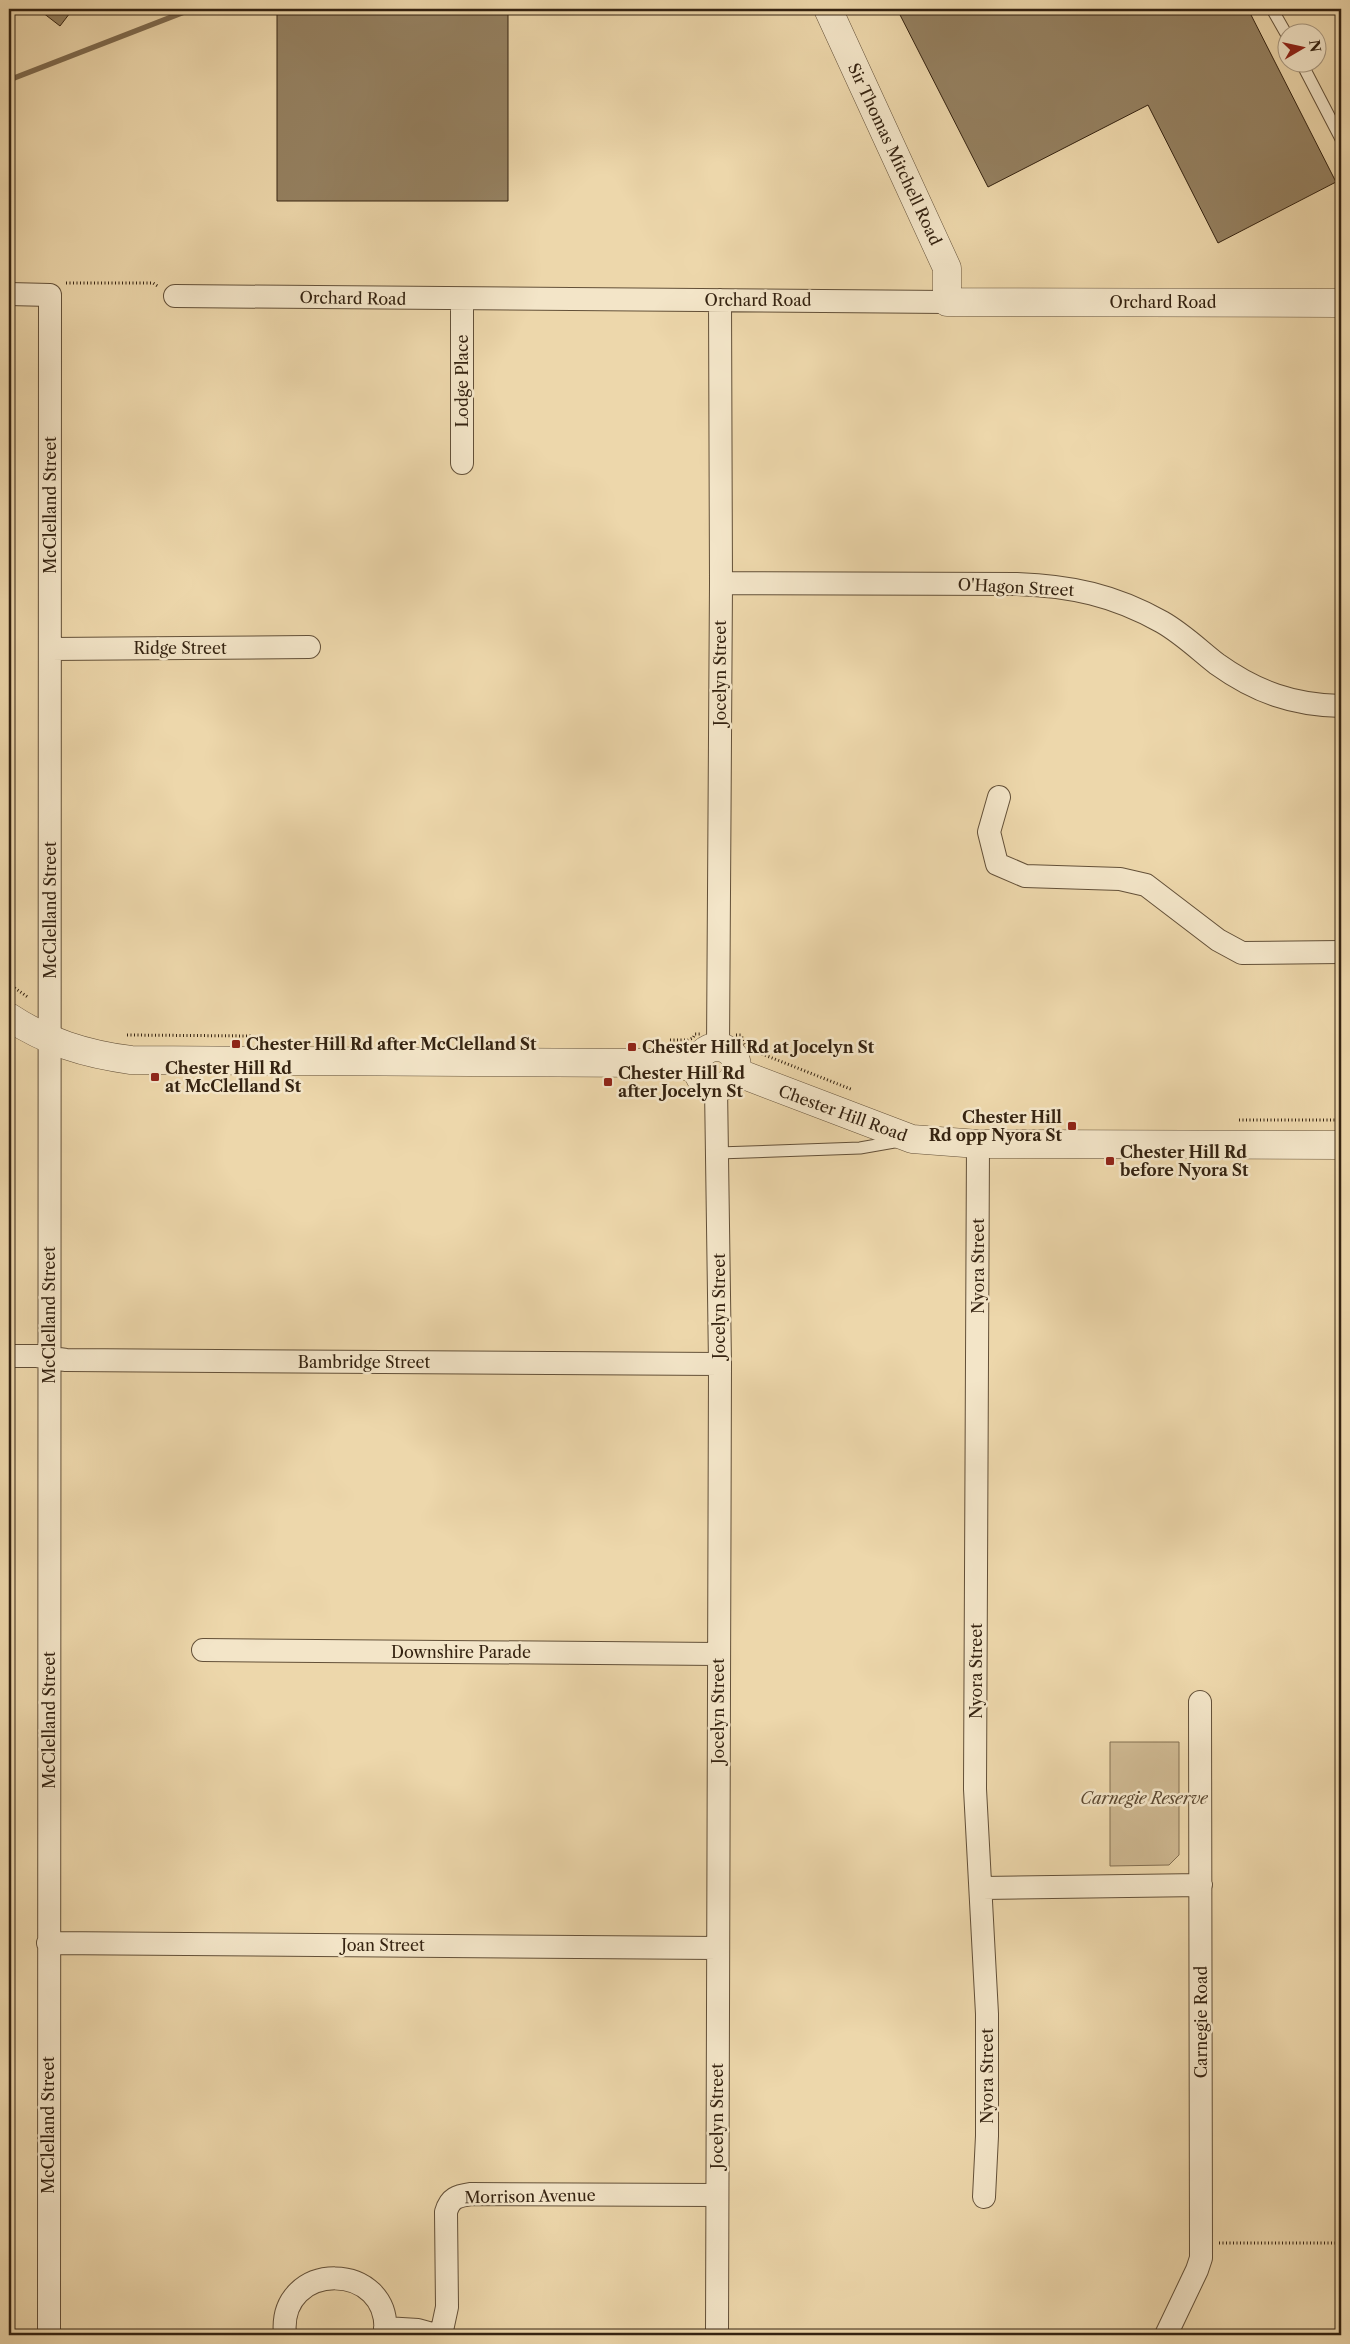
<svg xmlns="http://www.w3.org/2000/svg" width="1350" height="2344" font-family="'Libre Caslon Text',serif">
  <rect width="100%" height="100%" fill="#edd7ab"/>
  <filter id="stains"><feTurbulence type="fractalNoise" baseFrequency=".004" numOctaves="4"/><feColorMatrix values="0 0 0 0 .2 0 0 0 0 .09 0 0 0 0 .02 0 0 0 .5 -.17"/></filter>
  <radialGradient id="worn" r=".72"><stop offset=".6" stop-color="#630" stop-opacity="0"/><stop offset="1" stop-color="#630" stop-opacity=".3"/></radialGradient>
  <path fill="#ceb891" stroke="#826e51" d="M 1110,1742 L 1179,1742 L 1179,1855 L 1169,1865 L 1110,1866 Z"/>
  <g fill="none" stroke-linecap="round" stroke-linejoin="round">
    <path stroke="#7e6a4e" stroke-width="5.5" d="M 9,80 L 192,9"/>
  </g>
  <path fill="#958161" stroke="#352311" d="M 38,9 L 73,9 L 60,26 Z
    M 277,9 L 508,9 L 508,201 L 277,201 Z
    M 897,9 L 1248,9 L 1336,182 L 1218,243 L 1148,105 L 988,187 Z"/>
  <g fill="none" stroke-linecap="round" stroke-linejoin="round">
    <g stroke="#635038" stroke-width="13">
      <path id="service" d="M 1272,9 L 1288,37
        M 1301,62 L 1341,139
        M 718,1153 L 860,1148 L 900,1141"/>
    </g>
    <g stroke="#635038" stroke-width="24">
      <path id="minor" d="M 9,294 L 50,295 L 49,2335
        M 175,296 L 947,302
        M 462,463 L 462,299
        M 721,583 L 1017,584 C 1071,586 1114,595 1162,622 C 1183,634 1199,650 1217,664 C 1256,692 1293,705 1341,706
        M 50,649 L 309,647
        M 999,797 L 989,832 L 997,864 L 1025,876 L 1120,879 L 1146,885 L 1218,940 L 1242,953 L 1341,952
        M 718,1047 L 721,583 L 720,300
        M 716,1087 L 720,1364 L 717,2335
        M 978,1144 L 975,1789 L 987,2014 L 987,2136 L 984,2197
        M 9,1356 L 37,1356 L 66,1360 L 720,1364
        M 203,1650 L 718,1654
        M 982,1888 L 1201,1885
        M 48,1943 L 718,1948
        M 385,2328 L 418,2330 L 436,2335
        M 285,2335 C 277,2259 393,2260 385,2335
        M 441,2335 L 447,2307 L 446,2212 C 450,2198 457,2196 471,2194 L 717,2195
        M 1166,2335 L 1197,2270 L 1201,2258 L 1200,1702"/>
    </g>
    <g stroke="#635038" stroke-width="29">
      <path id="tertiary" d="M 828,9 L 947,268 L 947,302 L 1341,303
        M 9,1017 C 47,1042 85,1054 131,1060 L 652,1063 L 697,1067
        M697 1067a20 20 0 1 1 40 0a20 20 0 1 1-40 0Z
        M 736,1072 L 912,1139 L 978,1144 L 1341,1145"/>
    </g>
    <path stroke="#352311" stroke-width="3" stroke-dasharray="1 2.5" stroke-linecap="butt" d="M 66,283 L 153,283 L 159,287
      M 9,984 L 29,998
      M 127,1035 L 253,1036
      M 736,1035 L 741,1035 L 745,1045 L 752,1050 L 853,1090
      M 670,1040 L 688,1040 L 693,1038 L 695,1034 L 700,1034
      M 1239,1120 L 1341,1120
      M 1219,2243 L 1341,2243"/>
    <use href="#service" stroke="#f3e5c8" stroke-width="11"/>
    <use href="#minor" stroke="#f3e5c8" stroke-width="22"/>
    <use href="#tertiary" stroke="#f3e5c8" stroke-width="28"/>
  </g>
  <g fill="#8f2418" stroke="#f3e5c8" stroke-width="2">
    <rect x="231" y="1039" width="10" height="10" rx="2.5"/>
    <rect x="627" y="1042" width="10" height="10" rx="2.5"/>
    <rect x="150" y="1072" width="10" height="10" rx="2.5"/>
    <rect x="603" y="1077" width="10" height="10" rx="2.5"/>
    <rect x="1067" y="1121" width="10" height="10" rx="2.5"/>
    <rect x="1105" y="1156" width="10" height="10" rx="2.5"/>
  </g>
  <g text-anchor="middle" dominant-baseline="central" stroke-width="5" stroke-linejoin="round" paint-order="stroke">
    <g font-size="16" fill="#352311" stroke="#f3e5c8">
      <text transform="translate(895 154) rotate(65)">Sir Thomas Mitchell Road</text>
      <text transform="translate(353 298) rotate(1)">Orchard Road</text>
      <text x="758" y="300">Orchard Road</text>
      <text x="1163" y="302">Orchard Road</text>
      <text transform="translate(462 381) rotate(-90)">Lodge Place</text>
      <text transform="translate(50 505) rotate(-90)">McClelland Street</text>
      <text transform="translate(1016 587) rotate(3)">O'Hagon Street</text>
      <text x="180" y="648">Ridge Street</text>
      <text transform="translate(720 673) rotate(-90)">Jocelyn Street</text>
      <text transform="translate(50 910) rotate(-90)">McClelland Street</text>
      <text transform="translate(843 1113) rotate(20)">Chester Hill Road</text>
      <text transform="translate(978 1266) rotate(-90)">Nyora Street</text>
      <text transform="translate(719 1306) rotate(-90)">Jocelyn Street</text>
      <text transform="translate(49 1315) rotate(-90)">McClelland Street</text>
      <text x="364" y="1362">Bambridge Street</text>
      <text x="461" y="1652">Downshire Parade</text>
      <text transform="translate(976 1671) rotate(-90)">Nyora Street</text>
      <text transform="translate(718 1711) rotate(-90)">Jocelyn Street</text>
      <text transform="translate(49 1720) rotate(-90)">McClelland Street</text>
      <text x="383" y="1945">Joan Street</text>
      <text transform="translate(1201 2022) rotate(-90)">Carnegie Road</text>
      <text transform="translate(987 2076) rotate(-90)">Nyora Street</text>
      <text transform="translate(717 2116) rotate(-90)">Jocelyn Street</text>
      <text transform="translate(48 2125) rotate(-90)">McClelland Street</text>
      <text transform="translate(530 2196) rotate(-1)">Morrison Avenue</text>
    </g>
    <g font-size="16" font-weight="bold" fill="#352311" stroke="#f3e5c8" text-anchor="start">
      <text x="246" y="1044">Chester Hill Rd after McClelland St</text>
      <text x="642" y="1047">Chester Hill Rd at Jocelyn St</text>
      <text x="165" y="1068">Chester Hill Rd<tspan x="165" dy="18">at McClelland St</tspan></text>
      <text x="618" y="1073">Chester Hill Rd<tspan x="618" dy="18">after Jocelyn St</tspan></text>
      <text x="1062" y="1117" text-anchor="end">Chester Hill<tspan x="1062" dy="18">Rd opp Nyora St</tspan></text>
      <text x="1120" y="1152">Chester Hill Rd<tspan x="1120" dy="18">before Nyora St</tspan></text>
    </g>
    <g font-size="16" font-style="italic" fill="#5b4831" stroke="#f3e5c8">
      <text x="1144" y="1798">Carnegie Reserve</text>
    </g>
  </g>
  <rect width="1350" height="2344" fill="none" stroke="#edd7ab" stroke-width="30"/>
  <rect x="10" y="10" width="1330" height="2324" fill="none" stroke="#352311" stroke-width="2.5"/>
  <rect x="15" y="15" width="1320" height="2314" fill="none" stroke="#352311"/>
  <g transform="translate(1302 48) rotate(81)"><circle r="24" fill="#f3e5c8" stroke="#a7977f"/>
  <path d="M0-4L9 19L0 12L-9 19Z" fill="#8f2418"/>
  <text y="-8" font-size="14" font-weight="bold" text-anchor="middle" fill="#352311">N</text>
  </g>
  <rect width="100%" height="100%" filter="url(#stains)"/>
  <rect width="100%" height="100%" fill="url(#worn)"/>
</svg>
